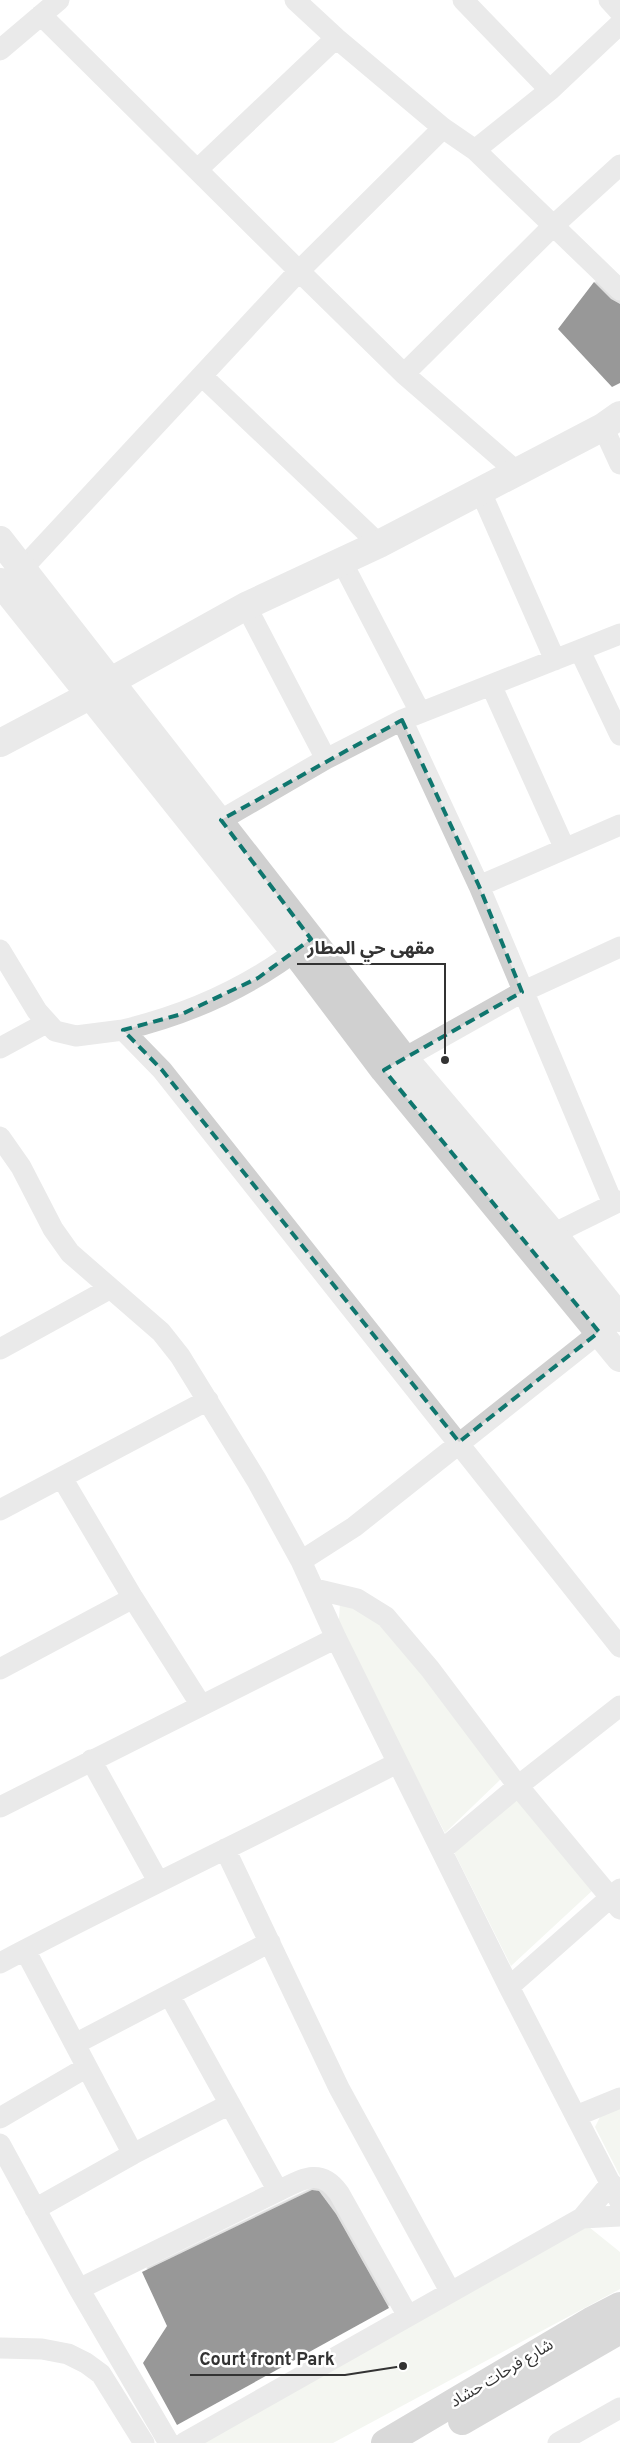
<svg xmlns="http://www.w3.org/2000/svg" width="620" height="2443" font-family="Overpass,'Noto Sans Arabic',sans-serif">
  <defs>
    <filter id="shadow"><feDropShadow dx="4.5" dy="-4.5" stdDeviation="0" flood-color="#0004"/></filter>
  </defs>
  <rect width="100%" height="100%" fill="#fff"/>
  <path fill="#e6ecdf" d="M 340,1603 L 363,1608 L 387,1630 L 502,1778 L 445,1833 L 345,1640 L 339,1620 Z
    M 518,1792 L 593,1890 L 511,1966 L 452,1848 Z
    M 620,2104 L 620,2176 L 595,2127 L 603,2111 Z
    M 584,2223 L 620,2252 L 620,2289 L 333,2443 L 191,2443 Z"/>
  <path fill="#1a1a1a" filter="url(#shadow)" d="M 594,282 L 611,299 L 620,304 L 620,383 L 612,387 L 558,329 Z
    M 312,2190 L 319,2191 L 336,2214 L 389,2308 L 177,2425 L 143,2363 L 167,2326 L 142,2272 Z"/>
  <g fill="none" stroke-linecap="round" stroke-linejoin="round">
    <path stroke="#d0d0d0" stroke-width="21" d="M 295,0 L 336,38 L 443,128 L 475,150 L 620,290
      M 463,0 L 550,90
      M 609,0 L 620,12
      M 41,15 L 299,271 L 443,128
      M 0,50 L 59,0
      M 475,150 L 550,90 L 620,24
      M 197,170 L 336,38
      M 404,374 L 553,226 L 620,165
      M 203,377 L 379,544
      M 603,427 L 620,464
      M 480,490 L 555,660
      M 342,562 L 420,712
      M 22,569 L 299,271 L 404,374 L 516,471
      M 246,606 L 326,759
      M 580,651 L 620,735
      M 491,685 L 565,849
      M 402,720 L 479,886 L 613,1204
      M 209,832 L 221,820 L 326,759 L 402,720 L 620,634
      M 479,886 L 620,825
      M 0,950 L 37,1011 L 55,1031 L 76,1036 L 123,1030 L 162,1070 L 620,1647
      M 123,1030 C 190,1014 252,986 306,943
      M 0,1048 L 46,1023
      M 392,1065 L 522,992 L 620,947
      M 0,1137 L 21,1167 L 53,1229 L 70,1253 L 161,1332 L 180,1356 L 257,1481 L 301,1561 L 336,1638 L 509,1987 L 620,2202
      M 553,1234 L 620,1201
      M 0,1349 L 109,1289
      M 62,1478 L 133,1598 L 201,1705
      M 0,1510 L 208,1400
      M 301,1561 L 354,1527 L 610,1324
      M 315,1589 L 357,1599 L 386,1617 L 430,1669 L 518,1786 L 620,1909
      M 0,1669 L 133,1598
      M 91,1760 L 158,1881
      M 0,1807 L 336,1638
      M 225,1849 L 339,2088 L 450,2291
      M 442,1850 L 518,1786 L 620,1706
      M 25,1950 L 133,2154
      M 0,1963 C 131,1894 265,1831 397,1763
      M 509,1987 L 620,1889
      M 170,1996 L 278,2191
      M 75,2044 L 270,1942
      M 576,2116 L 620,2098
      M 0,2118 L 87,2067
      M 0,2144 L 79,2289 L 169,2443
      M 35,2209 L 133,2154 L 230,2104
      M 582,2218 L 620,2216
      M 79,2289 L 278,2191 C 301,2180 320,2166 339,2193 L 408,2316
      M 0,2348 L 42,2349 L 68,2354 L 86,2363 L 101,2374 L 144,2443
      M 184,2443 L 582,2218 L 611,2183
      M 558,2443 L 620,2408"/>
    <path stroke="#d0d0d0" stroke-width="28" d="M 0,540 L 403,1057 L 553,1234 L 620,1318
      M 0,582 L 295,952 L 384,1070 L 620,1358
      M 0,743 L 89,696 L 111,681 L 246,606 L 379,544 L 603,427 L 620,415"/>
    <path stroke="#ababab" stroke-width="28" d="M 462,2421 L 620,2330
      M 385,2443 L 591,2321 L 620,2306"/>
  </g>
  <path d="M0 0H620V2443H0ZM 402,720 L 479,886 L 522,992 L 384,1070 L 599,1332 L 459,1442 L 162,1070 L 123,1030 L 182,1014 L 258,978 L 311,939 L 221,820 Z" fill="#fff" fill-opacity=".55" fill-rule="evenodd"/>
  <path fill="none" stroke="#0f766e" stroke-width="4" stroke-dasharray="10 6" stroke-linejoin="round" d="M 402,720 L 479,886 L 522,992 L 384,1070 L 599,1332 L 459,1442 L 162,1070 L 123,1030 L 182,1014 L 258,978 L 311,939 L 221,820 Z"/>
  <g text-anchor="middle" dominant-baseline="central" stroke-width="5" stroke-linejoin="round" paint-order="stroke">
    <g font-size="16" fill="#333" stroke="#fff">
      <text transform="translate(502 2374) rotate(-31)">شارع فرحات حشاد</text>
    </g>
  </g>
  <path fill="none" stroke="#333" stroke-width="2" d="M445 1060L445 964H297M403 2366L345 2375H190"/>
  <g fill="#333" stroke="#fff" stroke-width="2">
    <circle cx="445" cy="1060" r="5"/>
    <circle cx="403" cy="2366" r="5"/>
  </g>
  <g font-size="18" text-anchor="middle" font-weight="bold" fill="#333" stroke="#fff" stroke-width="5" stroke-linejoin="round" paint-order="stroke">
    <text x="371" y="954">مقهى حي المطار</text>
    <text x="267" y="2365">Court front Park</text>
  </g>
</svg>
